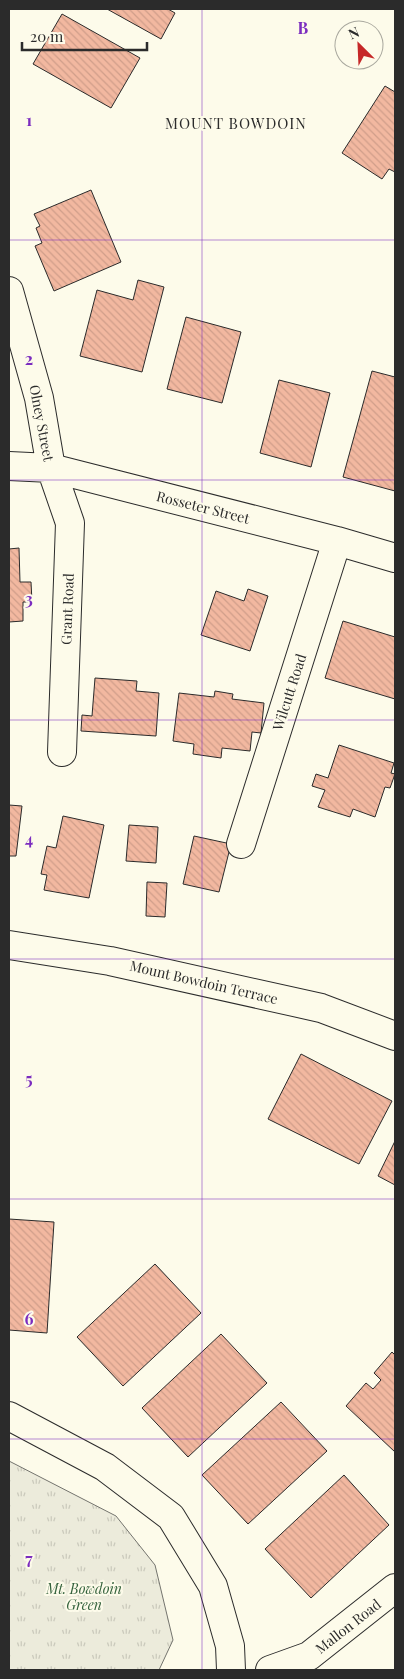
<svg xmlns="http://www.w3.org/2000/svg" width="404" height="1679" font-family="'Playfair Display',serif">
  <defs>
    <pattern id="park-tufts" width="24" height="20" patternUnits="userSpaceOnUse" patternTransform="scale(1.25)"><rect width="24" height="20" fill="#ecebdb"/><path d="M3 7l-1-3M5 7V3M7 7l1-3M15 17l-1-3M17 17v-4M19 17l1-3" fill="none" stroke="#cbcabc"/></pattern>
    <pattern id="building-back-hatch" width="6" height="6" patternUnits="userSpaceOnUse" patternTransform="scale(1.25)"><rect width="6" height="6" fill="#f2b8a0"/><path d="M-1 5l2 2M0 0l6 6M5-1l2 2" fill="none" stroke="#d09e8a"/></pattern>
  </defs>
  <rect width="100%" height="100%" fill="#fdfbea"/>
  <path fill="url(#park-tufts)" stroke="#74746e" d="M 9,1461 L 116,1516 L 155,1565 L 173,1640 L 159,1670 L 9,1670 Z"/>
  <path fill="url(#building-back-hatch)" stroke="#2b2b2b" d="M 107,9 L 168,9 L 175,13 L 161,39 Z
    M 62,14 L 140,58 L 111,108 L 33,64 Z
    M 385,86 L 395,92 L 395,172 L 389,169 L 382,179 L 342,153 Z
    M 91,190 L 121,262 L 54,291 L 35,246 L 42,243 L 36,228 L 40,226 L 34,214 Z
    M 138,280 L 164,287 L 142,372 L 80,356 L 97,290 L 133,300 Z
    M 186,317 L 241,332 L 222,403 L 167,389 Z
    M 372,371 L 395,377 L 395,491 L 343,477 Z
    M 279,380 L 330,393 L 311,467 L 260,453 Z
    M 19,548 L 20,582 L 31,582 L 32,602 L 23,602 L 23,621 L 9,622 L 9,549 Z
    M 248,589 L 268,596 L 250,651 L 201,635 L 216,591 L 244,601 Z
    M 343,621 L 395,637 L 395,699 L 325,678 Z
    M 95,678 L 137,681 L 136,691 L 159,693 L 156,736 L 81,731 L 82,715 L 92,716 Z
    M 215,691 L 233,694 L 232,699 L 264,703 L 261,733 L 252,732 L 250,751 L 222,748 L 221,758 L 193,754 L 194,744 L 173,741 L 179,693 L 214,697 Z
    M 339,745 L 394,763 L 391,773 L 395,774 L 390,788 L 385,787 L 375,817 L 353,809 L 350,817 L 318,807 L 325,790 L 312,786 L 316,774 L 328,778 Z
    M 9,805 L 22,806 L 16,856 L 9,856 Z
    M 63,816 L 104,825 L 89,898 L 44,890 L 47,875 L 41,874 L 47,846 L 56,848 Z
    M 129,825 L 158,827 L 156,863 L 126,861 Z
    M 194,836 L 231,844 L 219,892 L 183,884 Z
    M 147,882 L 167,883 L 165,917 L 146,916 Z
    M 301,1054 L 392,1101 L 359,1164 L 268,1119 Z
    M 395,1141 L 395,1185 L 378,1176 Z
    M 9,1219 L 54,1222 L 47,1333 L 9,1330 Z
    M 155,1264 L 201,1313 L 123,1386 L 77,1337 Z
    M 221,1334 L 267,1383 L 188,1457 L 142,1408 Z
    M 392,1352 L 395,1355 L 395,1452 L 346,1406 L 366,1383 L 373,1389 L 381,1380 L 374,1373 Z
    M 281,1402 L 327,1451 L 248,1524 L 202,1475 Z
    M 344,1475 L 389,1525 L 311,1598 L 265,1549 Z"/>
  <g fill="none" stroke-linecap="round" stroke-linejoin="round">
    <g stroke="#2b2b2b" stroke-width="30">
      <path id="street" d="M 9,291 L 39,398 L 51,468 L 70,523 L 62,752
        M 9,466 L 51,468 L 337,541 L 395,558
        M 241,844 L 337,541
        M 9,945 L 110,961 L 321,1008 L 395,1036
        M 9,1416 L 105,1467 L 171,1517 L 213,1586 L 230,1646 L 231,1670
        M 270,1670 L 309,1656 L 395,1588"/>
    </g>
    <use href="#street" stroke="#fdfbea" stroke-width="28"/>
  </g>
  <path fill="none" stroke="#7b2cbf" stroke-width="1" stroke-opacity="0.55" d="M 202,9 L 202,1670M 9,240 L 395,240M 9,480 L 395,480M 9,720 L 395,720M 9,959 L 395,959M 9,1199 L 395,1199M 9,1439 L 395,1439"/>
  <g text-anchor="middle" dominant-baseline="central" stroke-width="4" stroke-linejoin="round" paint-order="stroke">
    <g font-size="14" fill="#2b2b2b" stroke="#fdfbea">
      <text transform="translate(42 423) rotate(79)">Olney Street</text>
      <text transform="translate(203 507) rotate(14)">Rosseter Street</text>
      <text transform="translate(67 609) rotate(-88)">Grant Road</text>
      <text transform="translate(289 692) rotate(-72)">Wilcutt Road</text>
      <text transform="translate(204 982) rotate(13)">Mount Bowdoin Terrace</text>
      <text transform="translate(348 1626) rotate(-38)">Mallon Road</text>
    </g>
    <g font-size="14" font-style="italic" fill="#34623c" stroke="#fdfbea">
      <text x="84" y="1588">Mt. Bowdoin<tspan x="84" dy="16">Green</tspan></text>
    </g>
    <g font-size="15" letter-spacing="1" fill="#2b2b2b" stroke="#fdfbea">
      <text x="236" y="123">MOUNT BOWDOIN</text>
    </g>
  </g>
  <g font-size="16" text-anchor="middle" font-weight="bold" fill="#7b2cbf" stroke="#fdfbea" stroke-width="4" stroke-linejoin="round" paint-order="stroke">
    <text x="303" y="34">B</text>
    <text x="29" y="126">1</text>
    <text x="29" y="365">2</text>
    <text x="29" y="605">3</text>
    <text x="29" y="845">4</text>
    <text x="29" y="1085">5</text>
    <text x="29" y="1325">6</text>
    <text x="29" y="1565">7</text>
  </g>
  <rect width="404" height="1679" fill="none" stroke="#2b2b2b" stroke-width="20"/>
  <g transform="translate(359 45) rotate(336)"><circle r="24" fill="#fdfbea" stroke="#a9a89e"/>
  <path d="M0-4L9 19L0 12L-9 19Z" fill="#c62828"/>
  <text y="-8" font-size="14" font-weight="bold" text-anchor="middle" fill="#2b2b2b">N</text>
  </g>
  <path d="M22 42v8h125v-8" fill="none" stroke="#2b2b2b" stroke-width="2.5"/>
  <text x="30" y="42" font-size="15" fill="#2b2b2b" stroke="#fdfbea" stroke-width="4" paint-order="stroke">20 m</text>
</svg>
